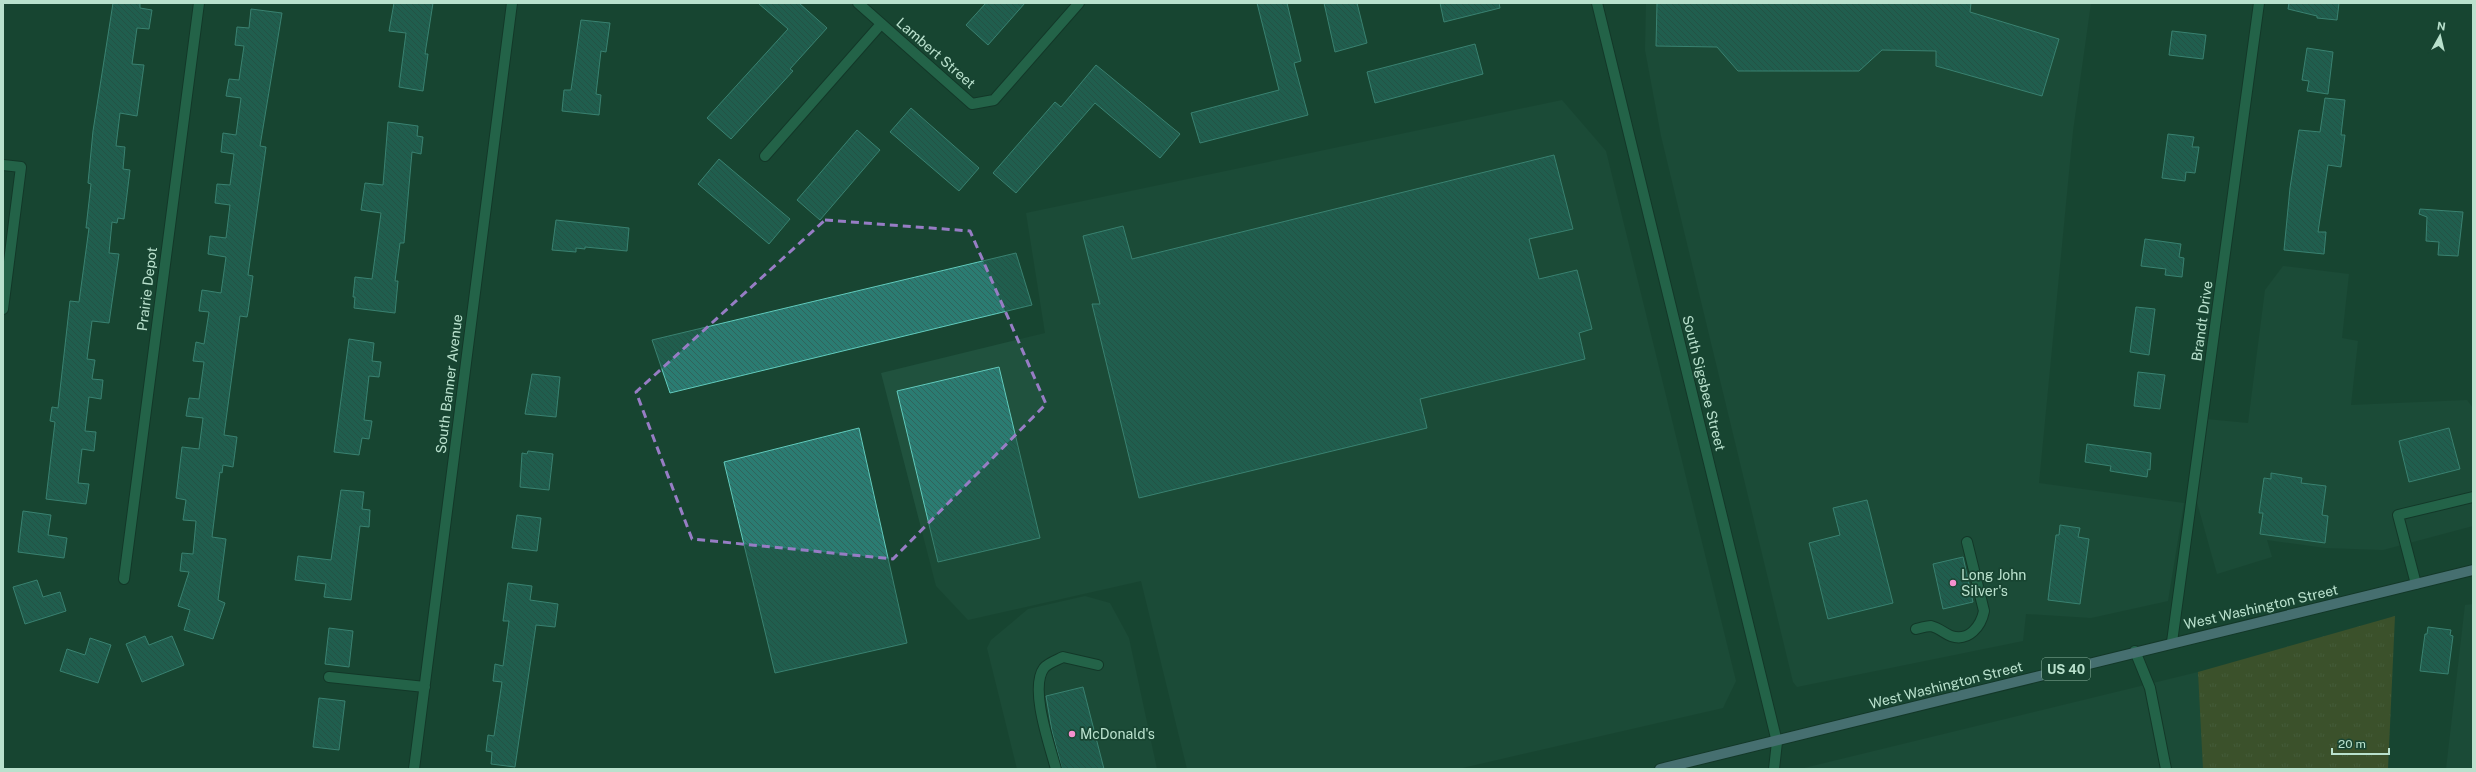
<svg xmlns="http://www.w3.org/2000/svg" width="2476" height="772" font-family="'Public Sans',sans-serif">
  <defs>
    <pattern id="grass-tufts" width="24" height="20" patternUnits="userSpaceOnUse"><rect width="24" height="20" fill="#666024"/><path d="M3 7l-1-3M5 7V3M7 7l1-3M15 17l-1-3M17 17v-4M19 17l1-3" fill="none" stroke="#7a7643"/></pattern>
    <pattern id="building-back-hatch" width="6" height="6" patternUnits="userSpaceOnUse"><rect width="6" height="6" fill="#2b7c72"/><path d="M-1 5l2 2M0 0l6 6M5-1l2 2" fill="none" stroke="#31635b"/></pattern>
  </defs>
  <rect width="100%" height="100%" fill="#184532"/>
  <path fill="#20523e" d="M 1646,3 L 2091,3 L 2073,131 L 2039,483 L 2184,503 L 2168,601 L 2091,618 L 2026,614 L 2023,641 L 1797,687 L 1793,682 L 1661,136 L 1645,50 Z
    M 1562,100 L 1606,151 L 1736,681 L 1723,708 L 1458,769 L 1187,769 L 1141,581 L 968,620 L 936,586 L 881,373 L 1045,333 L 1026,213 Z
    M 2283,266 L 2349,274 L 2342,338 L 2358,341 L 2351,405 L 2467,400 L 2473,408 L 2473,526 L 2383,550 L 2325,548 L 2267,540 L 2272,557 L 2217,574 L 2196,499 L 2206,419 L 2248,423 L 2265,290 Z
    M 1085,596 L 1110,603 L 1129,638 L 1157,769 L 1017,769 L 987,648 L 991,640 L 1028,609 Z
    M 2473,604 L 2473,769 L 2446,769 L 2465,605 Z
    M 2198,672 L 2208,769 L 1800,769 Z"/>
  <path fill="url(#grass-tufts)" d="M 2395,616 L 2388,769 L 2203,769 L 2198,672 Z"/>
  <path fill="url(#building-back-hatch)" stroke="#62cabc" d="M 113,3 L 140,3 L 140,8 L 152,10 L 149,29 L 137,28 L 132,64 L 144,65 L 137,116 L 120,113 L 116,146 L 125,147 L 123,169 L 130,170 L 124,219 L 118,218 L 117,223 L 112,222 L 109,253 L 119,254 L 109,323 L 92,321 L 87,359 L 95,360 L 92,379 L 103,380 L 101,399 L 89,397 L 85,431 L 96,432 L 94,451 L 82,449 L 78,483 L 89,484 L 86,504 L 46,499 L 55,422 L 50,421 L 52,407 L 58,408 L 70,301 L 79,302 L 89,228 L 86,228 L 91,184 L 88,183 L 93,131 Z
    M 394,3 L 433,3 L 425,54 L 428,54 L 423,91 L 399,87 L 406,33 L 389,31 Z
    M 758,3 L 799,3 L 827,28 L 790,69 L 793,71 L 731,139 L 707,118 L 788,29 Z
    M 986,3 L 1025,3 L 988,45 L 966,25 Z
    M 1257,3 L 1287,3 L 1301,61 L 1294,63 L 1308,115 L 1200,143 L 1191,113 L 1279,90 Z
    M 1324,3 L 1357,3 L 1367,43 L 1335,52 Z
    M 1440,3 L 1499,3 L 1500,8 L 1444,22 Z
    M 1657,3 L 1971,3 L 1970,12 L 2059,39 L 2042,96 L 1936,66 L 1936,51 L 1882,50 L 1859,71 L 1738,71 L 1717,47 L 1656,46 Z
    M 2289,3 L 2339,3 L 2337,20 L 2317,18 L 2317,16 L 2288,9 Z
    M 251,9 L 282,13 L 260,146 L 266,147 L 248,275 L 253,276 L 248,312 L 247,317 L 240,316 L 224,435 L 237,437 L 233,467 L 223,465 L 222,473 L 220,472 L 212,537 L 226,539 L 218,600 L 225,603 L 213,639 L 184,630 L 190,610 L 178,606 L 189,572 L 180,571 L 182,553 L 193,554 L 196,521 L 183,520 L 186,500 L 176,498 L 182,447 L 199,449 L 203,418 L 186,416 L 189,398 L 199,399 L 204,362 L 193,361 L 196,342 L 204,344 L 209,312 L 199,311 L 202,290 L 221,293 L 226,257 L 208,254 L 210,236 L 226,238 L 230,205 L 215,203 L 217,184 L 230,185 L 234,154 L 221,152 L 223,133 L 236,135 L 241,98 L 226,96 L 229,79 L 239,80 L 244,46 L 235,45 L 237,27 L 249,28 Z
    M 581,20 L 610,23 L 606,52 L 601,51 L 596,94 L 601,95 L 599,115 L 562,111 L 564,90 L 571,90 Z
    M 2172,31 L 2206,35 L 2203,59 L 2169,55 Z
    M 1475,44 L 1483,74 L 1375,103 L 1367,72 Z
    M 2307,48 L 2333,52 L 2328,94 L 2307,91 L 2309,81 L 2302,80 Z
    M 1096,65 L 1180,134 L 1160,158 L 1095,103 L 1016,193 L 993,173 L 1055,102 L 1061,107 Z
    M 2325,98 L 2345,100 L 2341,135 L 2345,135 L 2341,167 L 2328,165 L 2318,232 L 2326,232 L 2324,254 L 2284,250 L 2290,188 L 2299,130 L 2320,132 Z
    M 911,108 L 979,168 L 959,191 L 890,132 Z
    M 388,122 L 418,126 L 417,136 L 423,137 L 421,154 L 412,152 L 404,243 L 400,243 L 395,281 L 398,281 L 395,313 L 354,308 L 355,297 L 353,297 L 355,277 L 372,279 L 381,213 L 361,210 L 365,183 L 383,185 Z
    M 857,130 L 880,150 L 820,220 L 797,200 Z
    M 2168,134 L 2194,137 L 2192,147 L 2199,147 L 2195,173 L 2186,172 L 2185,181 L 2162,178 Z
    M 1554,155 L 1573,229 L 1529,239 L 1539,279 L 1577,270 L 1592,329 L 1579,333 L 1585,359 L 1420,399 L 1427,428 L 1139,498 L 1092,304 L 1100,304 L 1083,236 L 1123,226 L 1132,259 Z
    M 719,159 L 790,219 L 769,244 L 698,184 Z
    M 2420,209 L 2463,212 L 2458,256 L 2438,255 L 2439,242 L 2426,241 L 2427,217 L 2419,214 Z
    M 556,220 L 629,228 L 627,251 L 585,247 L 585,249 L 576,248 L 576,252 L 552,250 Z
    M 2145,239 L 2181,244 L 2179,257 L 2184,258 L 2182,277 L 2165,275 L 2166,269 L 2141,266 Z
    M 1016,253 L 1032,305 L 670,393 L 652,340 Z
    M 2136,307 L 2155,309 L 2149,355 L 2130,352 Z
    M 349,339 L 374,343 L 372,361 L 381,362 L 379,377 L 369,376 L 364,420 L 372,421 L 369,439 L 362,438 L 359,455 L 334,452 Z
    M 999,367 L 1040,538 L 938,562 L 897,391 Z
    M 2138,372 L 2165,375 L 2160,409 L 2134,406 Z
    M 532,374 L 560,377 L 556,417 L 525,414 Z
    M 859,428 L 907,643 L 775,673 L 724,462 Z
    M 2449,428 L 2460,469 L 2409,482 L 2399,441 Z
    M 2087,444 L 2151,453 L 2150,470 L 2148,469 L 2147,477 L 2110,471 L 2111,466 L 2085,462 Z
    M 528,451 L 553,454 L 549,490 L 520,487 L 522,453 L 527,454 Z
    M 2271,473 L 2302,478 L 2301,483 L 2326,486 L 2322,515 L 2328,516 L 2325,543 L 2260,534 L 2263,513 L 2259,513 L 2264,478 L 2271,479 Z
    M 341,490 L 364,492 L 362,509 L 370,510 L 369,527 L 360,526 L 351,600 L 324,597 L 326,584 L 295,580 L 298,556 L 331,560 Z
    M 1867,500 L 1893,603 L 1828,619 L 1809,543 L 1840,535 L 1833,508 Z
    M 23,511 L 51,515 L 48,535 L 67,538 L 64,558 L 18,552 Z
    M 517,515 L 541,518 L 537,551 L 512,548 Z
    M 2060,525 L 2080,528 L 2078,537 L 2089,539 L 2080,604 L 2048,600 L 2056,535 L 2059,535 Z
    M 1963,557 L 1973,602 L 1943,609 L 1933,564 Z
    M 37,580 L 43,597 L 60,592 L 66,611 L 25,624 L 13,587 Z
    M 508,583 L 532,586 L 530,600 L 558,604 L 555,627 L 536,625 L 515,767 L 491,764 L 492,752 L 486,751 L 488,735 L 494,736 L 502,682 L 493,681 L 495,664 L 503,666 L 509,621 L 503,621 Z
    M 2428,627 L 2451,630 L 2450,635 L 2453,636 L 2448,674 L 2420,671 L 2425,634 L 2427,634 Z
    M 329,628 L 353,631 L 349,667 L 325,664 Z
    M 145,636 L 149,645 L 172,636 L 184,665 L 142,682 L 126,644 Z
    M 90,638 L 111,645 L 98,683 L 60,671 L 67,649 L 85,655 Z
    M 1083,687 L 1104,769 L 1062,769 L 1052,731 L 1046,696 Z
    M 319,698 L 345,701 L 339,750 L 313,747 Z"/>
  <g fill="none" stroke-linecap="round" stroke-linejoin="round">
    <g stroke="#0d281d" stroke-width="12">
      <path id="minor" d="M 858,3 L 972,104 L 994,100 L 1079,3
        M 1597,3 L 1777,742 L 1774,769
        M 765,156 L 881,24
        M 3,165 L 21,167 L 3,309
        M 124,579 L 199,3
        M 2416,584 L 2398,515 L 2473,497
        M 1916,629 C 1920,628 1927,626 1931,626 C 1939,628 1944,633 1951,636 C 1969,642 1981,626 1984,611 L 1967,542
        M 2172,642 L 2259,3
        M 2135,651 L 2150,688 L 2166,769
        M 329,677 L 425,687
        M 414,769 L 512,3
        M 1056,769 C 1050,746 1029,688 1044,668 C 1048,663 1057,660 1063,657 L 1098,665"/>
    </g>
    <g stroke="#0d281d" stroke-width="12">
      <path id="major" d="M 1660,769 L 2473,570"/>
    </g>
    <use href="#minor" stroke="#318865" stroke-width="10"/>
    <use href="#major" stroke="#7ea2bc" stroke-width="10"/>
  </g>
  <path d="M0 0H2476V772H0ZM 825,220 L 970,231 L 1046,404 L 893,559 L 692,539 L 636,392 Z" fill="#184532" fill-opacity=".55" fill-rule="evenodd"/>
  <path fill="none" stroke="#977dc5" stroke-width="3" stroke-dasharray="8 5" stroke-linejoin="round" d="M 825,220 L 970,231 L 1046,404 L 893,559 L 692,539 L 636,392 Z"/>
  <g fill="#f690cf" stroke="#184532" stroke-width="1.5">
    <circle cx="1953" cy="583" r="4"/>
    <circle cx="1072" cy="734" r="4"/>
  </g>
  <g text-anchor="middle" dominant-baseline="central" stroke-width="3.5" stroke-linejoin="round" paint-order="stroke">
    <rect fill="#184532" stroke="#89b29e" stroke-width="1" x="2042" y="658" width="48" height="22" rx="3"/>
    <g font-size="13" font-weight="bold" fill="#b9e1cd">
      <text x="2066" y="669">US 40</text>
    </g>
    <g font-size="14" fill="#b9e1cd" stroke="#184532">
      <text transform="translate(936 53) rotate(41)">Lambert Street</text>
      <text transform="translate(147 289) rotate(-83)">Prairie Depot</text>
      <text transform="translate(2202 321) rotate(-82)">Brandt Drive</text>
      <text transform="translate(1704 383) rotate(76)">South Sigsbee Street</text>
      <text transform="translate(449 384) rotate(-83)">South Banner Avenue</text>
      <text transform="translate(2261 607) rotate(-13)">West Washington Street</text>
      <text transform="translate(1946 685) rotate(-14)">West Washington Street</text>
    </g>
    <g font-size="14" fill="#b9e1cd" stroke="#184532" text-anchor="start">
      <text x="1961" y="575">Long John<tspan x="1961" dy="16">Silver's</tspan></text>
      <text x="1080" y="734">McDonald's</text>
    </g>
  </g>
  <rect width="2476" height="772" fill="none" stroke="#b9e1cd" stroke-width="8"/>
  <g transform="translate(2440 36) rotate(8)" stroke="#184532" stroke-width="3" paint-order="stroke">
  <path d="M0-3L7 15L0 10L-7 15Z" fill="#b9e1cd"/>
  <text y="-6" font-size="11" font-weight="bold" text-anchor="middle" fill="#b9e1cd">N</text>
  </g>
  <path d="M2332 748v6h57v-6" fill="none" stroke="#b9e1cd" stroke-width="2"/>
  <text x="2338" y="748" font-size="12" fill="#b9e1cd" stroke="#184532" stroke-width="3" paint-order="stroke">20 m</text>
</svg>
